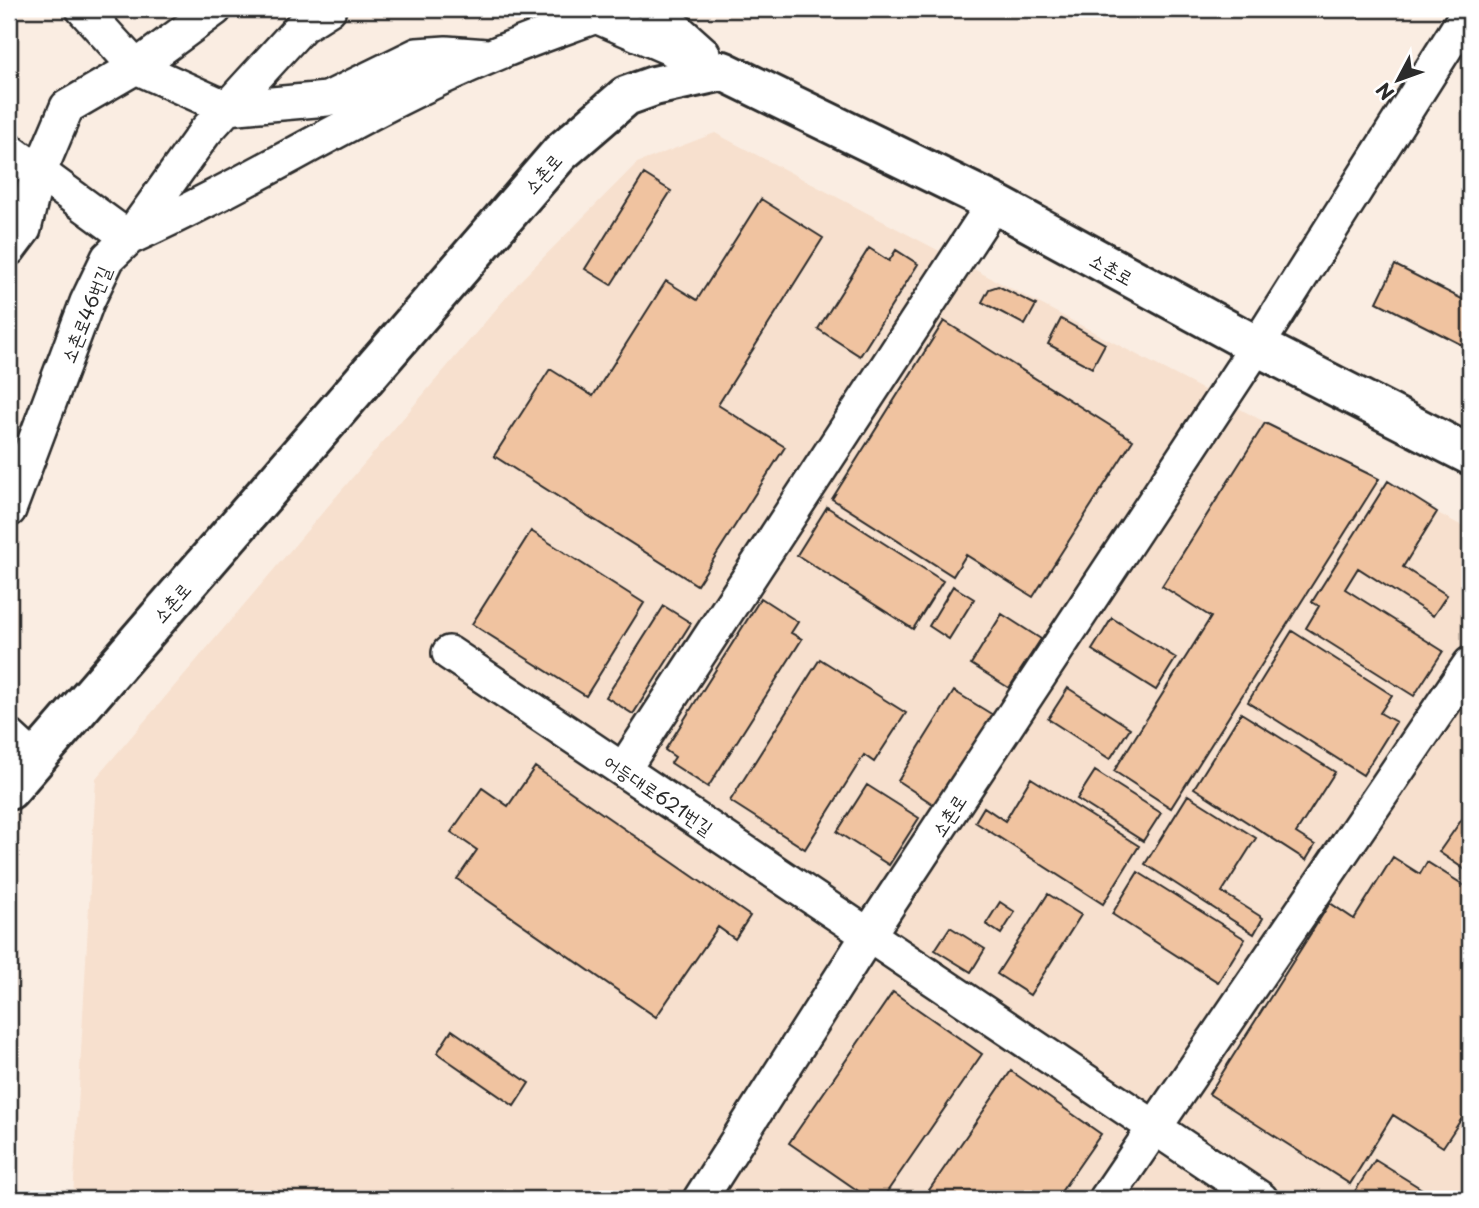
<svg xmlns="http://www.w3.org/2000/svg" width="1479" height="1208" font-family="'Playpen Sans','Poor Story',sans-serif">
  <rect width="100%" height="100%" fill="#faede2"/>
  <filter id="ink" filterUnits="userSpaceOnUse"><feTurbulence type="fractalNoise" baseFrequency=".0143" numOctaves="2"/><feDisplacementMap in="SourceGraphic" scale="14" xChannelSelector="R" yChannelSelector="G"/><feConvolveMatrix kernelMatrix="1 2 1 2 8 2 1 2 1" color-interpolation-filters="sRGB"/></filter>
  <g filter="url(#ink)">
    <path fill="#f7e0ce" d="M 715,133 L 1470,530 L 1470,1199 L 73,1199 L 96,778 L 521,280 L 637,163 Z"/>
    <path fill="#f0c3a0" stroke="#2b2b2b" stroke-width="2" d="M 644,174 L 671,191 L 611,285 L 585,269 Z
      M 761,199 L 823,238 L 718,405 L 785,447 L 697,585 L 494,456 L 550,369 L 593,396 L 666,281 L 697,300 Z
      M 869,248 L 889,261 L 896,250 L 918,264 L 860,356 L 818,329 Z
      M 1395,265 L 1470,303 L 1470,349 L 1377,302 Z
      M 998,286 L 1036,305 L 1025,325 L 982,302 L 989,289 Z
      M 1061,319 L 1105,344 L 1092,368 L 1048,344 Z
      M 944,321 L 1133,440 L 1033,597 L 966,555 L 953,576 L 832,499 Z
      M 1265,423 L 1379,479 L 1171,808 L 1114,771 L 1211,617 L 1162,586 Z
      M 1388,481 L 1437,512 L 1403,567 L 1447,595 L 1433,616 L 1358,568 L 1345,589 L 1443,651 L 1414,696 L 1306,628 L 1319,606 L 1312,602 Z
      M 827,507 L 943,581 L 913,629 L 797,555 Z
      M 531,531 L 644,603 L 586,696 L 472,624 Z
      M 953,586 L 974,599 L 949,639 L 929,626 Z
      M 761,598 L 798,622 L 791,633 L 802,639 L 708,787 L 671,763 L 675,757 L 665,750 Z
      M 664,606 L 691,623 L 633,714 L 606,697 Z
      M 1002,614 L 1041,639 L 1009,688 L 971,664 Z
      M 1112,618 L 1176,658 L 1156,690 L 1092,650 Z
      M 1292,631 L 1392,695 L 1380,713 L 1396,722 L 1363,775 L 1248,702 Z
      M 820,659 L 906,713 L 874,762 L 864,755 L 805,849 L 730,801 Z
      M 1068,688 L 1130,728 L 1110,759 L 1048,719 Z
      M 954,691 L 993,715 L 936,806 L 898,781 Z
      M 1241,713 L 1335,772 L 1296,833 L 1315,845 L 1306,860 L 1194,788 Z
      M 535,767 L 750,916 L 735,939 L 718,927 L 656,1017 L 457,879 L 477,850 L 451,832 L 482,788 L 508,806 Z
      M 1095,771 L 1161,813 L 1143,841 L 1077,799 Z
      M 1031,778 L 1139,846 L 1103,904 L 975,822 L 984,807 L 1005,821 Z
      M 867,785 L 919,818 L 889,865 L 837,832 Z
      M 1188,795 L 1256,838 L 1222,892 L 1263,918 L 1254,934 L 1145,864 Z
      M 1467,812 L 1470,814 L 1470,873 L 1439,852 Z
      M 1393,857 L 1420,874 L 1427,862 L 1470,889 L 1470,1106 L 1443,1147 L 1393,1115 L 1350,1184 L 1209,1094 L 1330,903 L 1354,919 Z
      M 1138,872 L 1245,939 L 1218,982 L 1112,914 Z
      M 1048,894 L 1081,915 L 1030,995 L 997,974 Z
      M 1000,902 L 1015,912 L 1001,934 L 986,924 Z
      M 950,927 L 985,949 L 971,972 L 935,950 Z
      M 893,992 L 982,1054 L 882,1199 L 870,1199 L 789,1143 Z
      M 452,1030 L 529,1083 L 514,1106 L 437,1053 Z
      M 1011,1071 L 1101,1134 L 1056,1199 L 923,1199 Z
      M 1375,1160 L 1438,1199 L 1350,1199 Z"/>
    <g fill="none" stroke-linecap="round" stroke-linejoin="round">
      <g stroke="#2b2b2b" stroke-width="38">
        <path id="street" d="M 83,9 L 136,67 L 227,108 L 327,99 L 417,55 L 446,53 L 487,56
          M 654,9 L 703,53
          M 9,150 L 129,238 C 252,183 366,108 491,56 C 525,41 561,29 596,16 L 723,71
          M 9,249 L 24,229 L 36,180 L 67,107 L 136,67 L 215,9
          M 9,510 L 87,302 L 108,258 L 129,238 L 205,132 L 302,26 L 329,9
          M 449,653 L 1261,1199
          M 9,736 L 35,760
          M 623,770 L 994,203
          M 700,1199 L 869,934 L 1257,346 L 1470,9
          M 1106,1199 L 1470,664"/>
      </g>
      <g stroke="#2b2b2b" stroke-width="44">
        <path id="secondary" d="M 9,790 L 560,153 L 626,96 L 654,86 L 723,71 L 994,203 L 1257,346 L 1470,455"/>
      </g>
      <use href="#street" stroke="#fff" stroke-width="33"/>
      <use href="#secondary" stroke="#fff" stroke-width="38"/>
    </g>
  </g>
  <g text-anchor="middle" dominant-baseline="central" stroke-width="6" stroke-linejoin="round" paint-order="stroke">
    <g font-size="19" fill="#2b2b2b" stroke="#fff">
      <text transform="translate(542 173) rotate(-49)">소촌로</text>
      <text transform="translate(1112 268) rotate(29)">소촌로</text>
      <text transform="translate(85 314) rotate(-68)">소촌로46번길</text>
      <text transform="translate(171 602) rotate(-49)">소촌로</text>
      <text transform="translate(659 794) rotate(34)">어등대로621번길</text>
      <text transform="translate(948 815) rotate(-57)">소촌로</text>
    </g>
  </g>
  <rect width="1479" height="1208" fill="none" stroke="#fff" stroke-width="35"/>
  <rect x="18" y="18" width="1444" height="1173" fill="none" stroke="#2b2b2b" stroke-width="2.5" filter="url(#ink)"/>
  <g transform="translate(1398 80) rotate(229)" stroke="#ffffff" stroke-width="5" paint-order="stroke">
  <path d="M0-5L12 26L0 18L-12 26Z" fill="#2b2b2b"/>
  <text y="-10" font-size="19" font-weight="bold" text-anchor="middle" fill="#2b2b2b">N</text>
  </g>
</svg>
